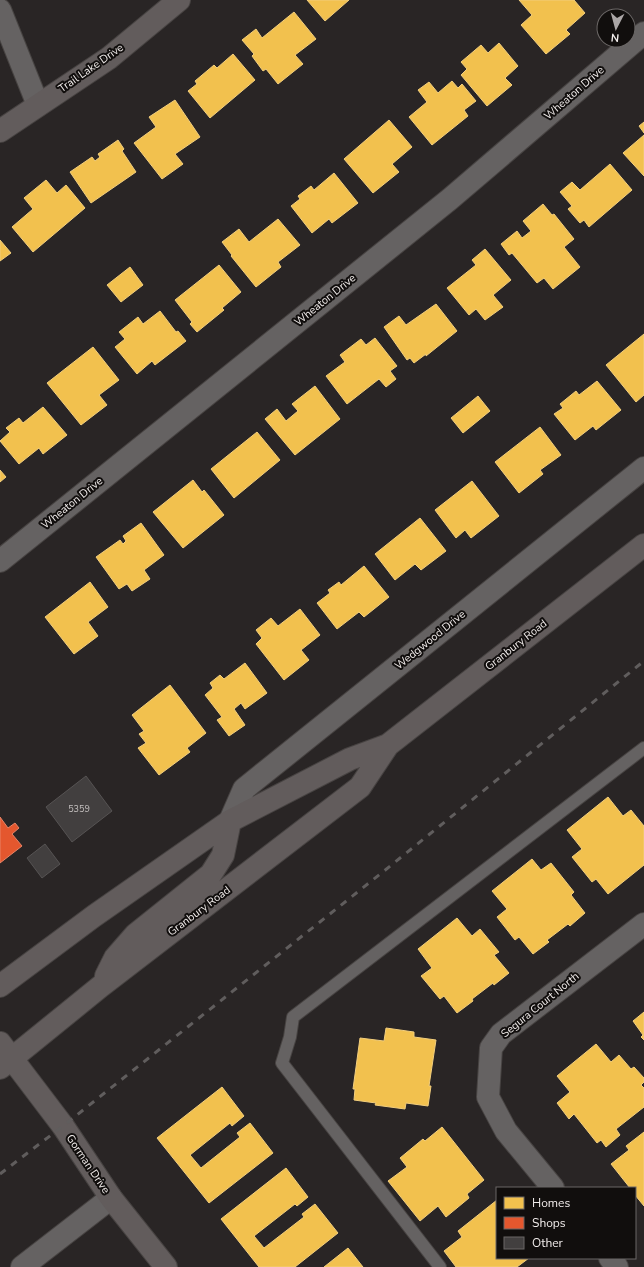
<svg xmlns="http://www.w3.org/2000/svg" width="644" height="1267" font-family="'Nunito Sans',sans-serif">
  <rect width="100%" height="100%" fill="#292525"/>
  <path fill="#f2c14e" stroke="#f2ce7d" d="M 307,0 L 349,0 L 325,21 Z
    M 519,0 L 574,0 L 585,13 L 566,30 L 570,34 L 546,54 L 521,25 L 532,15 Z
    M 294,12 L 316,39 L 295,55 L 303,64 L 278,84 L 266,69 L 263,71 L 252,56 L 254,54 L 242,40 L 256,29 L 262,38 Z
    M 499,43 L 518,66 L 505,78 L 512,85 L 487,106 L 461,75 L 467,69 L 461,62 L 481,45 L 488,53 Z
    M 233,54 L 255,80 L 210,118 L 188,91 L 197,84 L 195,81 L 214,65 L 217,68 Z
    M 452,81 L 458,88 L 462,84 L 476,101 L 464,110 L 468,116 L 432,145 L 409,117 L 427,102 L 418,90 L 429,82 L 438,93 Z
    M 175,100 L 200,137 L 175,154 L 183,164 L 162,179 L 134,143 L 156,127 L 149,117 Z
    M 389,120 L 412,147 L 392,164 L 399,172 L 373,193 L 344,159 Z
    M 644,122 L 644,133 L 639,126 Z
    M 644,135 L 644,176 L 623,153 Z
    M 118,140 L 124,149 L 122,151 L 136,172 L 91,203 L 70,172 L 92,157 L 95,161 L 100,157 L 98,154 Z
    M 610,164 L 632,190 L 589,227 L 584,220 L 580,223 L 568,209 L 572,206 L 560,192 L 572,182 L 580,190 Z
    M 334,173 L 358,203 L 332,223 L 329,219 L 312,233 L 291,206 L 300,199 L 298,196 L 311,186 L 314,190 Z
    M 46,180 L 57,193 L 66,185 L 85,208 L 33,252 L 12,227 L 33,209 L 24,198 Z
    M 543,204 L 552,215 L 554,214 L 574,239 L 564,247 L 580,267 L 553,289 L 544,278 L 537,283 L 512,253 L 509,255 L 501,244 L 517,231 L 522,238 L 531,231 L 523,221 Z
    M 278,219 L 300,245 L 278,262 L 281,267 L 256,287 L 231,256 L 232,255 L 222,242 L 239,229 L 249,242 Z
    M 0,240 L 11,253 L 0,261 Z
    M 485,249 L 511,280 L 493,295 L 503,307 L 485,320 L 476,309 L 469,315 L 447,288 L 476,265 L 472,260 Z
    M 219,265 L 241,292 L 222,308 L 224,310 L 197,332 L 190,324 L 192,322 L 175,300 Z
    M 130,267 L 143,285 L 121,302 L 107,285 Z
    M 436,304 L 457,331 L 426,356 L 426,354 L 414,363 L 410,358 L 407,360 L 384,327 L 399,316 L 406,325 Z
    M 160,311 L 176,332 L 178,331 L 186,341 L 155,365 L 152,361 L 137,374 L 115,347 L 125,339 L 119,332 L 138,317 L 143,324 Z
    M 644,334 L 644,395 L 636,402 L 606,365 Z
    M 375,338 L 397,366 L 390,371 L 396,379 L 386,387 L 379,379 L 347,404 L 326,376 L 345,362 L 340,355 L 361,339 L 366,345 Z
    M 93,347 L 119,380 L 99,395 L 107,405 L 81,425 L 47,383 Z
    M 597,381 L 621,410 L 596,430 L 593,426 L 575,440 L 554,414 L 563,408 L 560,404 L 576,391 L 579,395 Z
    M 315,386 L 340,419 L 295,455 L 265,419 L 277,409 L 286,421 L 298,411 L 292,404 Z
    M 478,396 L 490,411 L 463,433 L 451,418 Z
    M 43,407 L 67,435 L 43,454 L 39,448 L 19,464 L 0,441 L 10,432 L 6,428 L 19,418 L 23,423 Z
    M 540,427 L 561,455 L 540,470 L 543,474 L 519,493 L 495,462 Z
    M 257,432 L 280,460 L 234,498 L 211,469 Z
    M 0,470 L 6,477 L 0,482 Z
    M 193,480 L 202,492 L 204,490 L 224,515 L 183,548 L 153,512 Z
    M 472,481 L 499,516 L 471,538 L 465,530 L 456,538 L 435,510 Z
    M 420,518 L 446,551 L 421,570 L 415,564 L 395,580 L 375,554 Z
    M 141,523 L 164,555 L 144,570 L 150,579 L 132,591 L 127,584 L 119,589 L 96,557 L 120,540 L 123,544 L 126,541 L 123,536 Z
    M 364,566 L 389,597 L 364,617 L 359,612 L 337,629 L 317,603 L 330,593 L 328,590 L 339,582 L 341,585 Z
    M 90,582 L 108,607 L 88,622 L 98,636 L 74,654 L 45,617 Z
    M 300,609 L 320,635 L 301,650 L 309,660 L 284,680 L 256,644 L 262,638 L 256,630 L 271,618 L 278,626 Z
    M 245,663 L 267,693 L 245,709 L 241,703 L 234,709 L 245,725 L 229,736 L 217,720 L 222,717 L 205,695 L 213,688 L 210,683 L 220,675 L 224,679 Z
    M 170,685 L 206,733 L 187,748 L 190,752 L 159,775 L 138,748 L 146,743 L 139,734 L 144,731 L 132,715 Z
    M 608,797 L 623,816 L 631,810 L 644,826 L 644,865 L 608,894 L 596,879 L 592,882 L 572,857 L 582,849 L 567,830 Z
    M 532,859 L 541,870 L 551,863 L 574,892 L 571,895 L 585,913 L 570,926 L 568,924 L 547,940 L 549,942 L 533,954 L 519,937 L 515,940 L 497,917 L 507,909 L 492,891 Z
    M 457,918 L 472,936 L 480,929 L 499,952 L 494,955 L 509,973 L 494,985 L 493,983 L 472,999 L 473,1001 L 457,1013 L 444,996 L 440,999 L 421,976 L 432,968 L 418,949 Z
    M 644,1012 L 644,1040 L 641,1037 L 643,1035 L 633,1021 Z
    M 386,1028 L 414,1032 L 414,1037 L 436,1040 L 429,1086 L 431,1086 L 428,1106 L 406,1103 L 405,1109 L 375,1105 L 376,1103 L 354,1100 L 355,1089 L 353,1089 L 360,1038 L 384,1041 Z
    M 596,1044 L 611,1062 L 619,1055 L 631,1069 L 634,1067 L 644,1078 L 644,1082 L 641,1085 L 644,1088 L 644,1107 L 616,1129 L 620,1135 L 606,1147 L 601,1140 L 597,1143 L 574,1114 L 569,1119 L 557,1103 L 570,1092 L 557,1076 Z
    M 222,1087 L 244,1116 L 232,1126 L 230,1123 L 190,1155 L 201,1168 L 240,1137 L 237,1133 L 250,1123 L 273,1153 L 209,1203 L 157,1138 Z
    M 442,1127 L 484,1180 L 467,1194 L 469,1198 L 446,1217 L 438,1206 L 420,1221 L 388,1181 L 407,1167 L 400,1158 L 423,1139 L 425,1141 Z
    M 644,1132 L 644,1206 L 635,1195 L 635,1188 L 630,1188 L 611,1164 L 629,1150 L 626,1146 Z
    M 286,1168 L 308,1197 L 297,1206 L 295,1204 L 254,1236 L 264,1248 L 304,1217 L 302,1214 L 315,1204 L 338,1233 L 295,1267 L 259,1267 L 221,1219 Z
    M 497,1200 L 497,1258 L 529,1258 L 517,1267 L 456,1267 L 444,1251 L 462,1237 L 458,1231 Z
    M 348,1248 L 363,1267 L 324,1267 Z"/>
  <path fill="#e4572e" stroke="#e88467" d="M 0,817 L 8,828 L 15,823 L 19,828 L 12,834 L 22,846 L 0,863 Z"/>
  <path fill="#423f3f" stroke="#565353" d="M 86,776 L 112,811 L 72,842 L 46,807 Z
    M 45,844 L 60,864 L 42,878 L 27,858 Z"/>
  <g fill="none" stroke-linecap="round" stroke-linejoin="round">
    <g stroke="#474342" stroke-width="14">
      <path id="lane" d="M 440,1267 L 282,1063 L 290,1037 L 293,1017 L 644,748"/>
    </g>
    <g stroke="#474342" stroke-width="24">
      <path id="street" d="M 0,10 L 38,105
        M 0,561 L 450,199 L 644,33
        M 230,821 L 244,789 L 644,468
        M 553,1188 L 506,1131 L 488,1097 L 491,1048 L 501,1034 L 644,924
        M 610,1258 L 617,1267
        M 22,1267 L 111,1198"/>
    </g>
    <g stroke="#474342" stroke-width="24">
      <path id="secondary" d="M 0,131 L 109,58 L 179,0
        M 106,976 L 115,958 L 136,934 L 211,874 L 223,855 L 230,821
        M 0,986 L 94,916 L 230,821 L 350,759 L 388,745
        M 0,1043 L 63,1126 L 111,1198 L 166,1267
        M 0,1068 L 101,986 L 360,787 L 388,745 L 644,545"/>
    </g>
    <use href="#lane" stroke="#656262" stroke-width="12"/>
    <use href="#street" stroke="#656262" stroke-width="22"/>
    <use href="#secondary" stroke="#625c5c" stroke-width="22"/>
    <path stroke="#605d5d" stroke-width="3" stroke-dasharray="7 7" stroke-linecap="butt" d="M 0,1174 L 63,1126 L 384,871 L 644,661"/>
  </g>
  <g text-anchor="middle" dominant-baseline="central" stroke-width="4" stroke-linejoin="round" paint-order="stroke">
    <g font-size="9" fill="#c5c1c0">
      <text x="79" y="809">5359</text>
    </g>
    <g font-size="11" fill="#f1eceb" stroke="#110e0d">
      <text transform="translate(91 68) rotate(-35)">Trail Lake Drive</text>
      <text transform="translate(574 93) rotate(-41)">Wheaton Drive</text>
      <text transform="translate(325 300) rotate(-39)">Wheaton Drive</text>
      <text transform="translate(72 503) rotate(-39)">Wheaton Drive</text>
      <text transform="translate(430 640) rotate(-39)">Wedgwood Drive</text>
      <text transform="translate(516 645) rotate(-38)">Granbury Road</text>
      <text transform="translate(199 911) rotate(-37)">Granbury Road</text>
      <text transform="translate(540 1005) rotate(-39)">Segura Court North</text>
      <text transform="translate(88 1164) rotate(56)">Gorman Drive</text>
    </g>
  </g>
  <rect x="496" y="1187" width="140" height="72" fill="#110e0d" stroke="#6b6766"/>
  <rect x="504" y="1197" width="20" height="12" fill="#f2c14e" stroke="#6b6766"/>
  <text x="532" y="1207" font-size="12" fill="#f1eceb">Homes</text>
  <rect x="504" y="1217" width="20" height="12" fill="#e4572e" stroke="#6b6766"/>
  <text x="532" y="1227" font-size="12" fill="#f1eceb">Shops</text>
  <rect x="504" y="1237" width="20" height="12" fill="#423f3f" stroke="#6b6766"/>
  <text x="532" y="1247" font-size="12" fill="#f1eceb">Other</text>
  <g transform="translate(616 28) rotate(186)"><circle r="19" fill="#110e0d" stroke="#6b6766"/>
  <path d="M0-3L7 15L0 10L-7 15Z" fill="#aba6a6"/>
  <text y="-6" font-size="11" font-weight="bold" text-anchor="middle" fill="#f1eceb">N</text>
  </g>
</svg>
